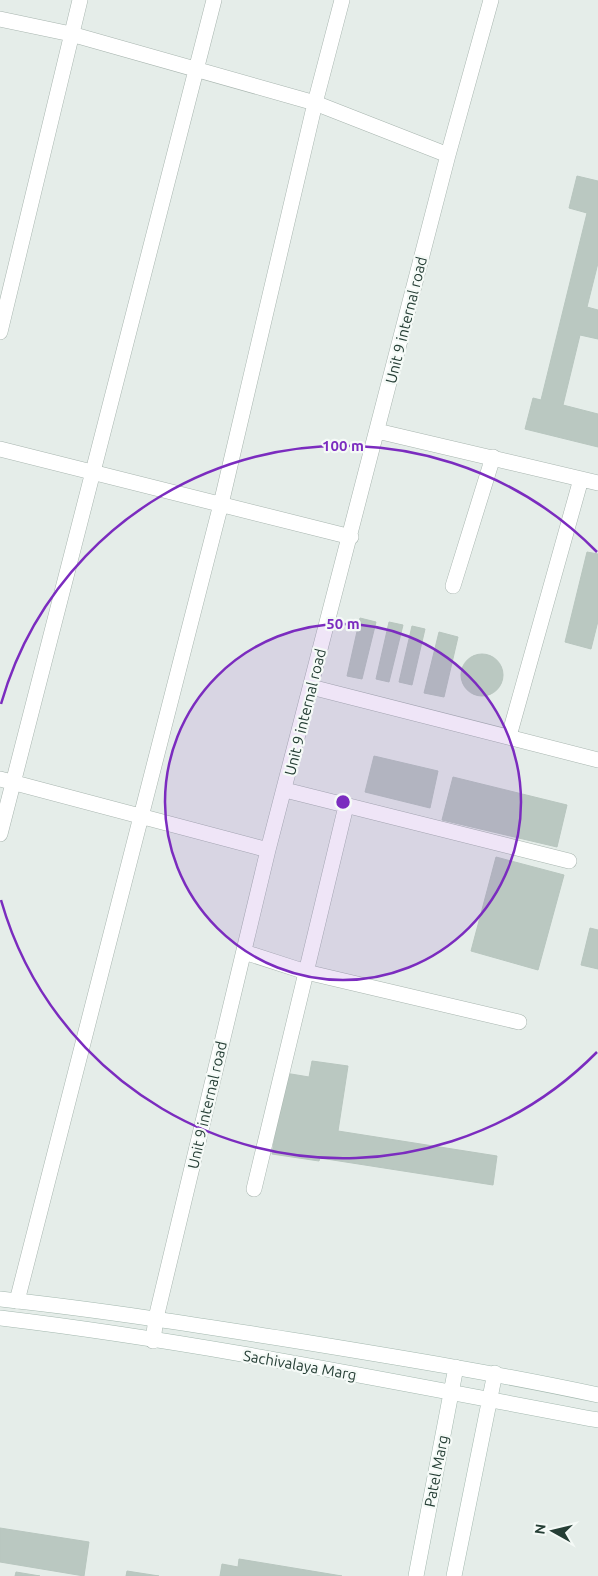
<svg xmlns="http://www.w3.org/2000/svg" width="598" height="1576" font-family="Ubuntu,sans-serif">
  <rect width="100%" height="100%" fill="#e5ede9"/>
  <path fill="#bac8c1" stroke="#b8c6bf" d="M 577,176 L 598,181 L 598,263 L 587,307 L 598,310 L 598,339 L 580,335 L 563,405 L 598,414 L 598,447 L 525,429 L 533,398 L 541,400 L 587,213 L 569,208 Z
    M 587,552 L 598,554 L 598,621 L 591,649 L 565,642 Z
    M 360,618 L 376,622 L 362,679 L 347,676 Z
    M 389,622 L 403,625 L 389,682 L 376,679 Z
    M 412,626 L 425,629 L 412,685 L 399,682 Z
    M 439,632 L 458,637 L 444,697 L 424,693 Z
    M461 675a21 21 0 1 1 42 0a21 21 0 1 1-42 0Z
    M 374,756 L 438,771 L 430,808 L 365,792 Z
    M 453,777 L 567,805 L 557,847 L 442,820 Z
    M 496,857 L 564,875 L 538,970 L 471,951 Z
    M 590,928 L 598,930 L 598,969 L 581,965 Z
    M 312,1061 L 348,1066 L 338,1131 L 497,1156 L 493,1185 L 320,1158 L 319,1161 L 272,1154 L 285,1073 L 309,1077 Z
    M 0,1528 L 89,1542 L 84,1576 L 0,1562 Z
    M 239,1559 L 342,1576 L 220,1576 L 222,1564 L 238,1567 Z
    M 127,1571 L 159,1576 L 126,1576 Z
    M 16,1572 L 40,1576 L 15,1576 Z"/>
  <g fill="none" stroke-linecap="round" stroke-linejoin="round">
    <g stroke="#a8b5af" stroke-width="16">
      <path id="street" d="M 0,19 L 71,34 L 315,103 L 448,155
        M 0,332 L 80,0
        M 377,431 L 598,483
        M 0,449 L 351,537
        M 453,586 L 493,457
        M 311,687 L 598,760
        M 509,736 L 581,479
        M 0,779 L 268,850
        M 285,790 L 569,861
        M 0,834 L 214,0
        M 244,952 L 306,972 L 519,1022
        M 254,1189 L 346,806
        M 17,1301 L 221,504 L 315,103 L 342,0
        M 153,1341 L 156,1318 L 268,850 L 448,155 L 491,0"/>
    </g>
    <g stroke="#a4b8af" stroke-width="16">
      <path id="secondary" d="M 0,1299 C 102,1310 203,1326 304,1342 C 402,1358 500,1374 598,1395
        M 0,1318 C 201,1342 399,1383 598,1420
        M 416,1576 L 456,1367
        M 454,1576 L 495,1373"/>
    </g>
    <use href="#street" stroke="#fff" stroke-width="15"/>
    <use href="#secondary" stroke="#fff" stroke-width="15"/>
  </g>
  <circle cx="343" cy="802" r="178" fill="#7b2cbf" fill-opacity=".12"/>
  <g fill="none" stroke="#7b2cbf" stroke-width="2.5">
    <circle cx="343" cy="802" r="178"/>
    <path d="M597 1052A356 356 0 0 1 1 900M1 704A356 356 0 0 1 597 552"/>
  </g>
  <g text-anchor="middle" dominant-baseline="central" stroke-width="4.5" stroke-linejoin="round" paint-order="stroke">
    <g font-size="15" fill="#253e35" stroke="#f5faf7">
      <text transform="translate(406 320) rotate(-76)">Unit 9 internal road</text>
      <text transform="translate(305 712) rotate(-76)">Unit 9 internal road</text>
      <text transform="translate(207 1105) rotate(-77)">Unit 9 internal road</text>
      <text transform="translate(300 1365) rotate(10)">Sachivalaya Marg</text>
      <text transform="translate(436 1471) rotate(-79)">Patel Marg</text>
    </g>
  </g>
  <circle cx="343" cy="802" r="8" fill="#7b2cbf" stroke="#f5faf7" stroke-width="2.5"/>
  <g font-size="15" text-anchor="middle" font-weight="bold" fill="#7b2cbf" stroke="#f5faf7" stroke-width="4.5" stroke-linejoin="round" paint-order="stroke">
    <text x="343" y="451">100 m</text>
    <text x="343" y="629">50 m</text>
  </g>
  <g transform="translate(553 1531) rotate(278)" stroke="#f5faf7" stroke-width="4" paint-order="stroke">
  <path d="M0-4L9 19L0 12L-9 19Z" fill="#253e35"/>
  <text y="-8" font-size="14" font-weight="bold" text-anchor="middle" fill="#253e35">N</text>
  </g>
</svg>
